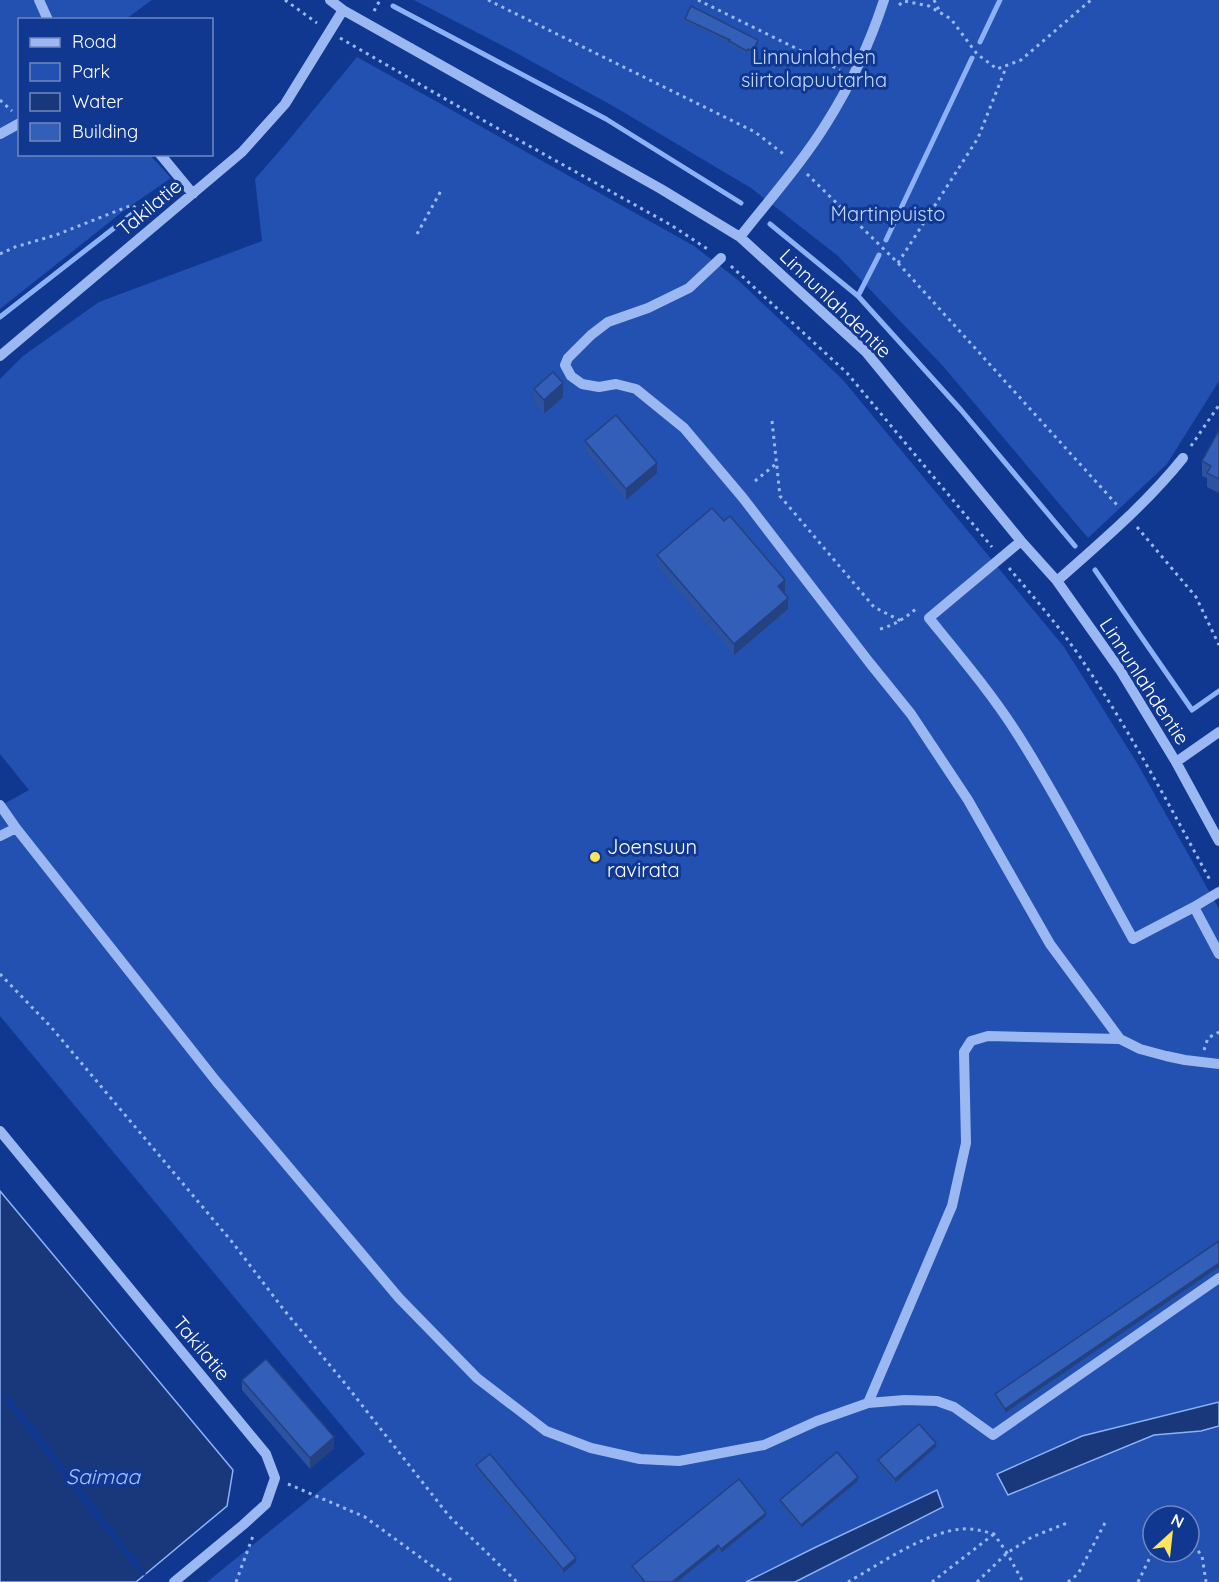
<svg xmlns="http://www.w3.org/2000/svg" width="1219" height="1582" font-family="Quicksand,sans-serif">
  <rect width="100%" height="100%" fill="#103891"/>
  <path fill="#2251b1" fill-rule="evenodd" d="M 0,0 L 152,0 L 126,19 L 20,20 L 20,154 L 150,155 L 171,178 L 126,209 L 0,309 Z
    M 414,0 L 1219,0 L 1219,381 L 1167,464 L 1088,538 L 942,365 L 838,256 L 751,188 L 613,106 L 507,48 Z
    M 357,57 L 694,246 L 738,280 L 843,380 L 1064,647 L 1137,763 L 1219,909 L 1219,1582 L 207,1582 L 365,1454 L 0,1016 L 0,806 L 29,790 L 0,754 L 0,379 L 23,356 L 99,302 L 262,241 L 255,179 L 288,141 ZM 1153,1516 L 1189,1516 L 1189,1552 L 1153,1552 Z"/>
  <path fill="#19387b" stroke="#8db1f7" stroke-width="1.5" d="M 0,1191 L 233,1470 L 227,1506 L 136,1582 L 0,1582 Z
    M 1219,1402 L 1219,1426 L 1201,1431 L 1154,1435 L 1008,1495 L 997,1474 L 1082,1436 Z
    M 937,1490 L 943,1507 L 795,1582 L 746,1582 L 814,1548 Z"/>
  <path fill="#103891" d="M 10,1396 L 141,1565 L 140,1567 L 146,1574 L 144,1576 L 138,1569 L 136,1570 L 4,1401 Z"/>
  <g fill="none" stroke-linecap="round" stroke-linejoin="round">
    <path stroke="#8db1f7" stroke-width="5" d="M 393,6 L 606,119 L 741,203
      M 980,42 L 1000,0
      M 770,224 L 858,296 L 879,255
      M 886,240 L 972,58
      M 858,296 L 961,410 L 1075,546
      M 0,317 L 132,214
      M 1095,570 L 1192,710 L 1219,691"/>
    <path stroke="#9bb8f3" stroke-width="3" stroke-dasharray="3 4.5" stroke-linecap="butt" d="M 285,0 L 317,23
      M 488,0 L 755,132 L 786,156
      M 698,0 L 840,70
      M 934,0 L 940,12
      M 899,5 L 904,1 L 929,6 L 951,19 L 977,54 L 997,69 L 1021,60 L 1091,0
      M 374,11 L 380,0
      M 340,38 L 454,104 L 671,225 L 709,250
      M 0,100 L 12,111
      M 807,174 L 898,263 L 1118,506
      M 417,234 L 442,189
      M 0,254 L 15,247 L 56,235 L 132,205 L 144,215
      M 898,263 L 978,138 L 1007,65
      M 731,266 L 847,373 L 992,547
      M 772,421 L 780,496 L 874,607 L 901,621
      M 1191,446 L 1219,405
      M 755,481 L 777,463
      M 1137,527 L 1196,597 L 1219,645
      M 1009,568 C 1036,600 1065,633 1088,669 C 1133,737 1172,810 1211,882
      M 880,629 C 895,625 905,618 917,608
      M 0,974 L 51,1027 L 233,1243 L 284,1310 L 343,1381 L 449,1516 L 517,1582
      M 1204,1050 L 1208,1038 L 1219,1032
      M 288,1484 L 365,1517 L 454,1582
      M 1189,1539 L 1202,1556 L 1206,1582
      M 236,1582 L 253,1536
      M 848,1582 C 880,1564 925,1532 962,1529 C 972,1528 983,1531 994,1534 L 1007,1553 L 1023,1582
      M 932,1582 L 994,1534
      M 977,1582 L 1007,1553 L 1032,1537 L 1067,1523
      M 1068,1582 L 1078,1574 L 1106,1521
      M 1138,1582 L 1153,1551"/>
    <path stroke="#9bb8f3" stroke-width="10" d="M 39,0 L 48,20
      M 330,0 L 343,10 L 661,189 L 740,237 L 866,352 L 1021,541 L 1057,581 L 1120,670 L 1176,762 L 1219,841
      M 0,134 L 20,123
      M 160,154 L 193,194
      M 740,237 C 769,200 801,164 826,124 C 850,86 870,43 884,0
      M 721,258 L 689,288 L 648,308 L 608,322 L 591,335 L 568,358 L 565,365 L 571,376 L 582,384 L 599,387 L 616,384 L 636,389 L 684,428 L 743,498 L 869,662 L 911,714 L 968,800 L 1050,944 L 1120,1039 L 1140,1049 L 1166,1056 L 1185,1060 L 1219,1064
      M 0,356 L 242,152 L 285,104 L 343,10
      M 1021,541 L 929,618 C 960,656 992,694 1018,735 C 1060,801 1095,871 1133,939 L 1194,907
      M 1057,581 C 1101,542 1146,504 1183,458
      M 1176,762 L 1219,732
      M 0,805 L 16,828 L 0,836
      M 16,828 L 216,1081 L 399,1298 L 477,1378 L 546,1431 L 591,1448 L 640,1459 L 679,1461 L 764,1445 L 817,1421 L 868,1403 L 905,1400 L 937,1401 L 954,1407 L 993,1435 L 1219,1278
      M 1219,892 L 1194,907 L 1219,954
      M 0,1131 L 266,1454 L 275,1478 L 266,1504 L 243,1525 L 174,1582
      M 868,1403 L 952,1206 L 966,1143 L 964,1052 L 971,1041 L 988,1036 L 1120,1039"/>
  </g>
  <path fill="#2d529f" d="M 685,19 L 758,43 L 753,55 L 748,52 L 747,54 L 729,45 L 729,43 L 685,22 Z
    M 534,389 L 563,397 L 544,414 L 534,403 Z
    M 1219,430 L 1219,493 L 1207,487 L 1207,478 L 1202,476 L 1202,461 Z
    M 585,441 L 657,473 L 626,500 L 585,451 Z
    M 657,555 L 785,591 L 783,592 L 788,609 L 734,655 L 657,566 Z
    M 1219,1241 L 1219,1267 L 1005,1413 L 995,1397 L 995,1394 Z
    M 242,1380 L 334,1448 L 310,1469 L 242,1390 Z
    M 936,1447 L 895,1483 L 878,1464 L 878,1460 Z
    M 476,1465 L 576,1562 L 563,1573 L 476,1469 Z
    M 858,1481 L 801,1528 L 780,1504 L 780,1500 Z
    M 766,1516 L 721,1553 L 718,1549 L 677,1582 L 642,1582 L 632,1570 L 632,1566 Z"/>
  <path fill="#244282" d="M 758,40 L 758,43 L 753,55 L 753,51 Z
    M 563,383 L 563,397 L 544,414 L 544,400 Z
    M 657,463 L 657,473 L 626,500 L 626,489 Z
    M 785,580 L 785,591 L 778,597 L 778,586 Z
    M 788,598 L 788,609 L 734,655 L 734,644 Z
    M 1219,1263 L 1219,1267 L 1005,1413 L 1005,1409 Z
    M 334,1437 L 334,1448 L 310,1469 L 310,1458 Z
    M 936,1443 L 936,1447 L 895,1483 L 895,1479 Z
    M 858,1477 L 858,1481 L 801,1528 L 801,1525 Z
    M 766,1513 L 766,1516 L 721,1553 L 721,1549 Z
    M 718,1545 L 718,1549 L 677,1582 L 672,1582 Z
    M 576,1558 L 576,1562 L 563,1573 L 563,1569 Z"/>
  <path fill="#345fb9" stroke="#244282" stroke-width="1.5" d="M 691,6 L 758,40 L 753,51 L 748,49 L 747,51 L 729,41 L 730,40 L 685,19 Z
    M 553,372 L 563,383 L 544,400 L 534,389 Z
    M 616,415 L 657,463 L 626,489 L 585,441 Z
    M 1219,430 L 1219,479 L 1207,473 L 1211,466 L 1202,461 Z
    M 712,508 L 724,521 L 730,516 L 785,580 L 778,586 L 788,598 L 734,644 L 657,555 Z
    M 1219,1241 L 1219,1263 L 1005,1409 L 995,1394 Z
    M 266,1359 L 334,1437 L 310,1458 L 242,1380 Z
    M 919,1424 L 936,1443 L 895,1479 L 878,1460 Z
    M 837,1452 L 858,1477 L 801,1525 L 780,1500 Z
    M 490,1454 L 576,1558 L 563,1569 L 476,1465 Z
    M 739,1479 L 766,1513 L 721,1549 L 718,1545 L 672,1582 L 645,1582 L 632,1566 Z"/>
  <circle fill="#ffe45d" stroke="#103891" stroke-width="2" cx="595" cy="857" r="6"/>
  <g text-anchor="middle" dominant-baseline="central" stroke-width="6" stroke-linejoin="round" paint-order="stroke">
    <g font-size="20" fill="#c3d6fe" stroke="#103891">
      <text x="814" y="56">Linnunlahden<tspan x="814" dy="23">siirtolapuutarha</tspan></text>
      <text x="888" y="213">Martinpuisto</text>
    </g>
    <g font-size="20" fill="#fff" stroke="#103891">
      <text transform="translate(149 207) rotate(-40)">Takilatie</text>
      <text transform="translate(836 303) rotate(44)">Linnunlahdentie</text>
      <text transform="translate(1145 681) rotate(57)">Linnunlahdentie</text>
      <text transform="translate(202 1348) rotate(50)">Takilatie</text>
    </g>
    <g font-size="20" fill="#fff" stroke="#103891" text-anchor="start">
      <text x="607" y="846">Joensuun<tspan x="607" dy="23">ravirata</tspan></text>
    </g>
    <g font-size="21" font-style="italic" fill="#a7c3fa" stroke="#103891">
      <text x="103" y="1476">Saimaa</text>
    </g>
  </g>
  <rect x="18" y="18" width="195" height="138" fill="#103891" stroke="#7088bd" stroke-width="1.5"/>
  <rect x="30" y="38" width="30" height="9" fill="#9bb8f3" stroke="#7088bd" stroke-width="1.5"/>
  <text x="72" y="48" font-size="18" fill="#ffffff">Road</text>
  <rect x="30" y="63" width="30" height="18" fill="#2251b1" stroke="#7088bd" stroke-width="1.5"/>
  <text x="72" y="78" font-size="18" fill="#ffffff">Park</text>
  <rect x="30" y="93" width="30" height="18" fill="#19387b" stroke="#7088bd" stroke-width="1.5"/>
  <text x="72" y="108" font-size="18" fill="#ffffff">Water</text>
  <rect x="30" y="123" width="30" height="18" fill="#345fb9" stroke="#7088bd" stroke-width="1.5"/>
  <text x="72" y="138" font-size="18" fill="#ffffff">Building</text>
  <g transform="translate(1171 1534) rotate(27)"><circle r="28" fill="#103891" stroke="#7088bd" stroke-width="1.5"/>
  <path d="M0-4.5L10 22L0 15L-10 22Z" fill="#ffe45d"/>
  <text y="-9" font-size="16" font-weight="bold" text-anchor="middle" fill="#ffffff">N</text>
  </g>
</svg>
